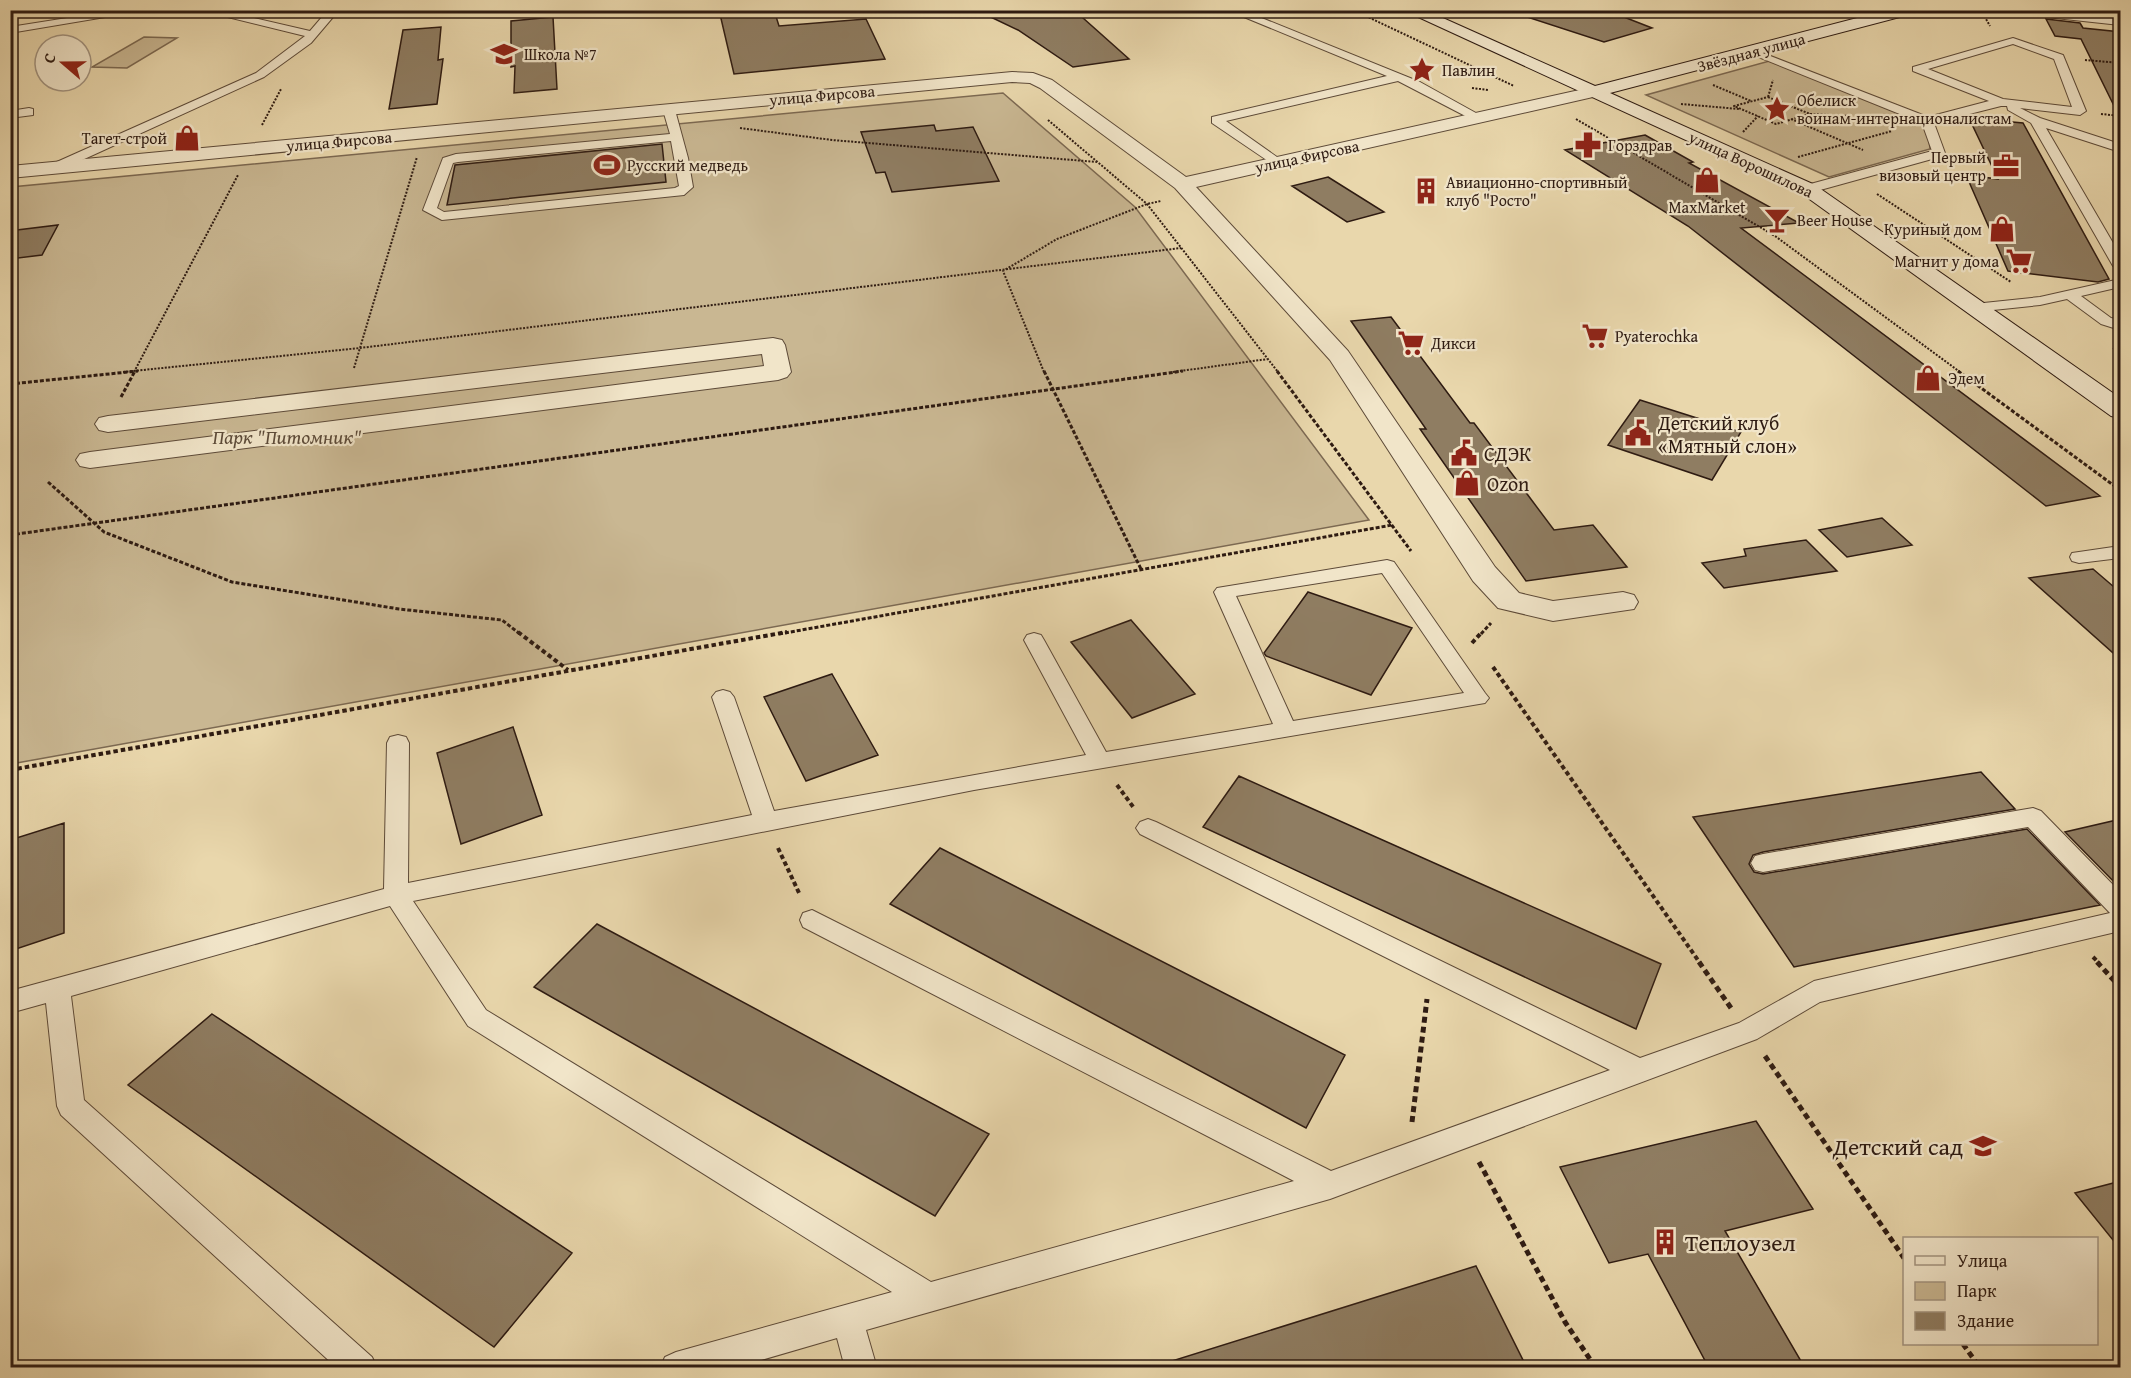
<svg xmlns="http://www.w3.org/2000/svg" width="2131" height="1378" font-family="'Gentium Book Plus',serif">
  <rect width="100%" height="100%" fill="#e9d7ac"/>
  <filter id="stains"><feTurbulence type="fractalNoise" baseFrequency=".00333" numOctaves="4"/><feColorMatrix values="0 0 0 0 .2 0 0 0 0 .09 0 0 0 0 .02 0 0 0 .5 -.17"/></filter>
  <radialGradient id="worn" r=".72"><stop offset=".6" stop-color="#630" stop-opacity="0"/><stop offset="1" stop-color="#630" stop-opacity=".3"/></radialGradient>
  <path fill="#c9b792" stroke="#7c6952" stroke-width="1.5" d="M 144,37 L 177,38 L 127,68 L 92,67 Z
    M 1773,60 L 1927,121 L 1930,149 L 1829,177 L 1646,95 Z
    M 1003,93 L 1135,207 L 1369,520 L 11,764 L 11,187 Z"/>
  <path fill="#8f7d62" stroke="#2e1b12" stroke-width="1.5" d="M 719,10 L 774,10 L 779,26 L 866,19 L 885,59 L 734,74 Z
    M 976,10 L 1074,10 L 1129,59 L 1073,67 L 1018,30 Z
    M 1524,10 L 1606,10 L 1652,28 L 1604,42 L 1524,16 Z
    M 553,17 L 557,89 L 514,93 L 515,66 L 511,67 L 511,21 Z
    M 2046,19 L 2080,23 L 2083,28 L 2121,32 L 2121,120 L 2081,39 L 2055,36 Z
    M 441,27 L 438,60 L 443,59 L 437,104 L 389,109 L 403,30 Z
    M 1969,118 L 2023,123 L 2109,279 L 2098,282 L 2008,271 L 1966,175 L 1998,179 Z
    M 934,125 L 936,131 L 973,127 L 999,181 L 892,192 L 885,172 L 876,173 L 861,132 Z
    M 1645,135 L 1693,162 L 1689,163 L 1799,223 L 1741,228 L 2100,496 L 2046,506 L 1688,226 L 1565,150 Z
    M 662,144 L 666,182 L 447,205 L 455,165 Z
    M 1328,177 L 1384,212 L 1347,222 L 1292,186 Z
    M 58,225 L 42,255 L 10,259 L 10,241 L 17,230 Z
    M 1391,317 L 1470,423 L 1474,423 L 1554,530 L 1593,525 L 1627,567 L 1526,581 L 1420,429 L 1426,429 L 1351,321 Z
    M 1640,400 L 1741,432 L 1712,480 L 1608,445 Z
    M 1882,518 L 1912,545 L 1847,557 L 1819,530 Z
    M 1806,540 L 1837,571 L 1724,588 L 1702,563 L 1746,556 L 1744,549 Z
    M 2093,569 L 2121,593 L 2121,660 L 2029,578 Z
    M 1308,592 L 1412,628 L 1371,695 L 1266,656 L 1264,653 Z
    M 1131,620 L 1195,694 L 1132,718 L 1071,642 Z
    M 832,674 L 878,755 L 806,781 L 764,697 Z
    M 513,727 L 542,815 L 461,844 L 437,753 Z
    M 1981,772 L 2015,809 L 1763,852 L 1753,855 L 1749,864 L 1754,872 L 1763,874 L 2027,829 L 2100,905 L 1794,967 L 1693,817 Z
    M 1239,776 L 1661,964 L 1636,1029 L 1203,827 Z
    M 2121,819 L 2121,889 L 2065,832 Z
    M 64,823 L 64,933 L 10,951 L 10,840 Z
    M 940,848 L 1345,1055 L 1306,1128 L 890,904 Z
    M 597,924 L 989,1134 L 935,1216 L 534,987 Z
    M 212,1014 L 572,1253 L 494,1347 L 128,1085 Z
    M 1756,1121 L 1813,1209 L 1725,1231 L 1805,1368 L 1709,1368 L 1648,1254 L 1609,1263 L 1560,1167 Z
    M 2121,1181 L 2121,1250 L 2075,1193 Z
    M 1476,1266 L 1527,1368 L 1173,1368 L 1172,1361 Z"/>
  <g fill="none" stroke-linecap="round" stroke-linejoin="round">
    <g stroke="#5d4a38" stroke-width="2">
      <path id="lane" d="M 118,10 L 147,10 L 10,33 L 10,27 Z
        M 199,10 L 220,10 L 310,31 L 328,10 L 339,10 L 311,43 L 264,77 L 58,171 L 50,171 L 48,168 L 50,165 L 256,73 L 305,36 Z
        M 1227,10 L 1242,10 L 1420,82 L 1485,118 L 1479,122 L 1475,121 L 1398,81 L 1226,121 L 1284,162 L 1278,166 L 1274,165 L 1212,123 L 1212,117 L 1387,76 Z
        M 2004,10 L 2042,10 L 2120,19 L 2120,25 L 2009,13 Z
        M 2013,38 L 2063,55 L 2086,111 L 2080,115 L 2020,108 L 2040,118 L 2120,144 L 2120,152 L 2046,128 L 2120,255 L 2120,270 L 2113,266 L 2031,123 L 2008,110 L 2007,106 L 2001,106 L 1934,123 L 1945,153 L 1943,156 L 1813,192 L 1803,192 L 1801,189 L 1803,186 L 1932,151 L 1922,123 L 1746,52 L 1747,50 L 1755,50 L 1928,117 L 1989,101 L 1913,71 L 1913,67 ZM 2013,44 L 2054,59 L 2072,107 L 2003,99 L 1928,69 Z
        M 669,106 L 675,110 L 688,158 L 693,187 L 684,195 L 442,220 L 423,210 L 443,158 L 456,154 L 670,134 L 663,110 ZM 671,141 L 679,186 L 675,188 L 444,212 L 437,208 L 453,163 L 458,162 Z
        M 29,108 L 33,109 L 33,115 L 10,118 L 10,111 Z
        M 2120,279 L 2120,287 L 2081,296 L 2111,318 L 2120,320 L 2120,330 L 2101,324 L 2067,299 L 2040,305 L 1974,312 L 1967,308 L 1974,304 L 2040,297 Z
        M 2120,546 L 2120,558 L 2079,563 L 2072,561 L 2070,557 L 2072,553 Z
        M 1387,560 L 1394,562 L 1485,693 L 1489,698 L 1485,703 L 974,790 L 413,901 L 486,1010 L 931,1282 L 1294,1181 L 803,927 L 800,920 L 803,913 L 812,910 L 1331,1171 L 1610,1070 L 1140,834 L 1136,828 L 1140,822 L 1148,819 L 1156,822 L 1640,1058 L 1739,1023 L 1814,981 L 2110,913 L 2028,827 L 1763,872 L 1755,870 L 1751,863 L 1755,856 L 1763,854 L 2033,808 L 2041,811 L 2120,892 L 2120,931 L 1820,1002 L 1757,1039 L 1330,1199 L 866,1330 L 877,1368 L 845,1368 L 837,1338 L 734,1368 L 660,1368 L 665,1357 L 676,1352 L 892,1292 L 468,1026 L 390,906 L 71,996 L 84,1100 L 372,1357 L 377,1368 L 337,1368 L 61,1115 L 57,1106 L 46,1003 L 10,1013 L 10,991 L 384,889 L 387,743 L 390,737 L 398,735 L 406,737 L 409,743 L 408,883 L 752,815 L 712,697 L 716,692 L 723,690 L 730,692 L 734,697 L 774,811 L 1086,755 L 1024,640 L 1027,635 L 1034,633 L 1041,635 L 1044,640 L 1106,752 L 1273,724 L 1214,592 L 1217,588 ZM 1382,573 L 1464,693 L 1293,721 L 1236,596 Z"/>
    </g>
    <g stroke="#5d4a38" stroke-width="2">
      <path id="street" d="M 1012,72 L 1033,73 L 1052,80 L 1186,177 L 1593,87 L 1599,88 L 1602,92 L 1599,96 L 1593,97 L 1196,187 L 1348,351 L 1495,567 L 1519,593 L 1553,601 L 1623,592 L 1634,595 L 1638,602 L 1634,609 L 1553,621 L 1498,608 L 1473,581 L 1330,360 L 1175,188 L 1040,88 L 1030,83 L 1012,82 L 10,178 L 10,166 Z
        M 773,338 L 782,340 L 785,345 L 791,372 L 787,377 L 778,380 L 90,468 L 80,466 L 76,460 L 80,454 L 90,452 L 764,366 L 762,354 L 108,432 L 99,430 L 95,424 L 99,418 L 108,416 Z"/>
    </g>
    <g stroke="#2e1b12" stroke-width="2">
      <path id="secondary" d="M 1403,10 L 1425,10 L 1595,86 L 1888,10 L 1917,10 L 1915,13 L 1610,93 L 1815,185 L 2120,398 L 2120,418 L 2111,416 L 1801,193 Z"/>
    </g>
    <path stroke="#2e1b12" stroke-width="2" stroke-dasharray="2 1.5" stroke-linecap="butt" d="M 1353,10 L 1514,86
      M 1981,10 L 1990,26
      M 2085,60 L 2120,63
      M 1713,85 L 1751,101
      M 1472,88 L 1488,90
      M 1768,97 L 1773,80
      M 1768,97 L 1810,114 L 1776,124 L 1734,106 Z
      M 1681,104 L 1739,109
      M 1810,114 L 1852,116
      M 2101,114 L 2120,116
      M 1576,119 L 1775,236 L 1960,372
      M 1791,119 L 1863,150
      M 1048,120 L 1147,204 L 1278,372
      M 262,125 L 281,89
      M 740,128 L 832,140 L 1097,162
      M 1743,132 L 1758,116
      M 1798,157 L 1892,131
      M 1877,194 L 2011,282
      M 2113,348 L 2120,352
      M 354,368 L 417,157
      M 123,372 L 360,348 L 1181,248
      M 134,372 L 238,175
      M 1044,372 L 1003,271 L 1057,239 L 1147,204 L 1161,201
      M 1173,372 L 1268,359"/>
    <path stroke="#2e1b12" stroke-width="3" stroke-dasharray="4 2" stroke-linecap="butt" d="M 1044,371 L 1141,569
      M 1277,371 L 1411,551
      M 1958,371 L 2120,490
      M 10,384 L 138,371
      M 121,397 L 135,371
      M 48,482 L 104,532 L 232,582 L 399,609 L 502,620 L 520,634
      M 10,535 L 1183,371
      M 779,634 L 1392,525
      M 1481,634 L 1491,623"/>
    <path stroke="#2e1b12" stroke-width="4" stroke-dasharray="4.5 3" stroke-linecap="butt" d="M 518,632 L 568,670
      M 1472,643 L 1482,632
      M 1493,667 L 1700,963
      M 10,770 L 787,632
      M 1117,785 L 1134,808
      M 778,848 L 800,895
      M 2093,957 L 2099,963"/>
    <path stroke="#2e1b12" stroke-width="5" stroke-dasharray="6 4" stroke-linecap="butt" d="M 1699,962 L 1731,1008
      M 2097,962 L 2120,987
      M 1765,1056 L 1904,1258
      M 1412,1122 L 1427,999
      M 1479,1162 L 1565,1322 L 1596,1368
      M 1963,1344 L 1980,1368"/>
    <use href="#lane" fill="#f1e5c9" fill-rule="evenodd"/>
    <use href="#street" fill="#f1e5c9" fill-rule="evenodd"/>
    <use href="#secondary" fill="#f1e5c9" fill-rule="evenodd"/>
  </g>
  <defs>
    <g id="school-bare" transform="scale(2.07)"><path d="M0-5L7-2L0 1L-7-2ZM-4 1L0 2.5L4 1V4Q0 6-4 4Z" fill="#8f2418" stroke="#f1e5c9" stroke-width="2.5" paint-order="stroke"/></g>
    <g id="sight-bare" transform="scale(2.07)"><path d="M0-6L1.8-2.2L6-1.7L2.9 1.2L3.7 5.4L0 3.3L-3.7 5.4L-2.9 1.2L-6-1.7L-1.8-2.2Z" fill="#8f2418" stroke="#f1e5c9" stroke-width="2.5" paint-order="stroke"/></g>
    <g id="shop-bare" transform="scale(2.07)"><path d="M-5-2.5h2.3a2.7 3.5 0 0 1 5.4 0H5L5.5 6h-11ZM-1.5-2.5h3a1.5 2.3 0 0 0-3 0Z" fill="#8f2418" stroke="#f1e5c9" stroke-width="2.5" paint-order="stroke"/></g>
    <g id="pharmacy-bare" transform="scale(2.07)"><path d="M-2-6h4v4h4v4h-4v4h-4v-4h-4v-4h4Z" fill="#8f2418" stroke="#f1e5c9" stroke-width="2.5" paint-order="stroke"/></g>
    <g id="stadium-bare" transform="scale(2.07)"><path d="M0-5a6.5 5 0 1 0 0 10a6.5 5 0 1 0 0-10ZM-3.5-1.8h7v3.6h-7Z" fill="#8f2418" stroke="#f1e5c9" stroke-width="2.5" paint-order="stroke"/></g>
    <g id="office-bare" transform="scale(2.07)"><path d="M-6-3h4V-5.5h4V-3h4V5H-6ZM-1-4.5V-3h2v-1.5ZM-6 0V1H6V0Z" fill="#8f2418" stroke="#f1e5c9" stroke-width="2.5" paint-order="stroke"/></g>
    <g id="building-bare" transform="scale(2.07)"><path d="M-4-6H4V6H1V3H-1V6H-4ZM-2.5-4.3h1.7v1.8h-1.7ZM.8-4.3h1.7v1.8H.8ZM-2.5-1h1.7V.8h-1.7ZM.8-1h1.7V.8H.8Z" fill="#8f2418" stroke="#f1e5c9" stroke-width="2.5" paint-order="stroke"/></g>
    <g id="bar-bare" transform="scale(2.07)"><path d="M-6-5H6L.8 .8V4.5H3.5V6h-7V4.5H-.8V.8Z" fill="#8f2418" stroke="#f1e5c9" stroke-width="2.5" paint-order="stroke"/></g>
    <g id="supermarket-bare" transform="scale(2.07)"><path d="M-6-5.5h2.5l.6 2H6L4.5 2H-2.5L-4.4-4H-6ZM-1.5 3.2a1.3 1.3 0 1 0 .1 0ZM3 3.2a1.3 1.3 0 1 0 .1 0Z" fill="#8f2418" stroke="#f1e5c9" stroke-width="2.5" paint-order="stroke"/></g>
    <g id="civic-bare" transform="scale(2.07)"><path d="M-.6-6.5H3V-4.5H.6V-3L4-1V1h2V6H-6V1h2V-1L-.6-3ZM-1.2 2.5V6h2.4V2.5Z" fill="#8f2418" stroke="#f1e5c9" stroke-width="2.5" paint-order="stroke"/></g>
  </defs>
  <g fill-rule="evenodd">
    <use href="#school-bare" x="504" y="54"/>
    <use href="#sight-bare" x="1422" y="70"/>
    <use href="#sight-bare" x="1777" y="109"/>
    <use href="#shop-bare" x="187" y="138"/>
    <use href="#pharmacy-bare" x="1588" y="145"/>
    <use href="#stadium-bare" x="607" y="165"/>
    <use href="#office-bare" x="2006" y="166"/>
    <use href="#shop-bare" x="1707" y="180"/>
    <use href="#building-bare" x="1426" y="191"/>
    <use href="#bar-bare" x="1777" y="220"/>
    <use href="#shop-bare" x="2002" y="229"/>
    <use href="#supermarket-bare" x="2019" y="261"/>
    <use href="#supermarket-bare" x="1595" y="336"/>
    <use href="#supermarket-bare" x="1411" y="343"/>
    <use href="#shop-bare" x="1928" y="378"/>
    <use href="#civic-bare" x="1638" y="433"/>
    <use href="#civic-bare" x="1464" y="453"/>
    <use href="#shop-bare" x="1467" y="483"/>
    <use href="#school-bare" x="1983" y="1146"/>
    <use href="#building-bare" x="1665" y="1242"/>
  </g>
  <g text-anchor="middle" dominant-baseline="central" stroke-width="4.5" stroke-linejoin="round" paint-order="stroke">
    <g font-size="16" fill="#2e1b12" stroke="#f1e5c9">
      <text transform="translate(1751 52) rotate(-15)">Звёздная улица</text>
      <text transform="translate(822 95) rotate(-5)">улица Фирсова</text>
      <text transform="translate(339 141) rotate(-5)">улица Фирсова</text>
      <text transform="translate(1307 156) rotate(-12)">улица Фирсова</text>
      <text transform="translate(1751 164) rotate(25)">улица Ворошилова</text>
    </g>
    <g font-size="16" fill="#2e1b12" stroke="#f1e5c9" text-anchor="start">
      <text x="524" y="54">Школа №7</text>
      <text x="1442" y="70">Павлин</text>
      <text x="1797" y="100">Обелиск<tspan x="1797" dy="18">воинам-интернационалистам</tspan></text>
      <text x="167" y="138" text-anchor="end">Тагет-строй</text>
      <text x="1608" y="145">Горздрав</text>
      <text x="1986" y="157" text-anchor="end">Первый<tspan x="1986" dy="18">визовый центр</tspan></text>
      <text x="627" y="165">Русский медведь</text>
      <text x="1446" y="182">Авиационно-спортивный<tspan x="1446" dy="18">клуб "Росто"</tspan></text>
      <text x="1707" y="207" text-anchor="middle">MaxMarket</text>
      <text x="1797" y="220">Beer House</text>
      <text x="1982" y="229" text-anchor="end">Куриный дом</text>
      <text x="1999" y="261" text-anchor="end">Магнит у дома</text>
      <text x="1615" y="336">Pyaterochka</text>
      <text x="1431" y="343">Дикси</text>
      <text x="1948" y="378">Эдем</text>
    </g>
    <g font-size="20" fill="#2e1b12" stroke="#f1e5c9" text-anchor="start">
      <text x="1658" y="422">Детский клуб<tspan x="1658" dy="23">«Мятный слон»</tspan></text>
      <text x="1484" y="453">СДЭК</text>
      <text x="1487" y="483">Ozon</text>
    </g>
    <g font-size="20" font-style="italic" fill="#5c4a38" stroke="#f1e5c9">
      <text x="287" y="436">Парк "Питомник"</text>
    </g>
    <g font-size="24" fill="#2e1b12" stroke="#f1e5c9" text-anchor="end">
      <text x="1963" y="1146">Детский сад</text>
      <text x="1685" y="1242" text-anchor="start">Теплоузел</text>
    </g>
  </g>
  <rect width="2131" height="1378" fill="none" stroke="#e9d7ac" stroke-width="36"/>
  <rect x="12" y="12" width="2107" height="1354" fill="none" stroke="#2e1b12" stroke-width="3"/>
  <rect x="18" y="18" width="2095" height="1342" fill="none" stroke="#2e1b12" stroke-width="1.5"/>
  <rect x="1903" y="1237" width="195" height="108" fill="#f1e5c9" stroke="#a39480" stroke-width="1.5"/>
  <rect x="1915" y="1256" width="30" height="9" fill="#f1e5c9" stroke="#a39480" stroke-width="1.5"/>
  <text x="1957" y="1267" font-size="18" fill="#2e1b12">Улица</text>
  <rect x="1915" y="1282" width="30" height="18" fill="#c9b792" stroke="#a39480" stroke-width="1.5"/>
  <text x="1957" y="1297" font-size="18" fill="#2e1b12">Парк</text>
  <rect x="1915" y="1312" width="30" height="18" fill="#8f7d62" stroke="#a39480" stroke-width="1.5"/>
  <text x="1957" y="1327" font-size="18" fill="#2e1b12">Здание</text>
  <g transform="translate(63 63) rotate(290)"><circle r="28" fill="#f1e5c9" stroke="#a39480" stroke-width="1.5"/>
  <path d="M0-4.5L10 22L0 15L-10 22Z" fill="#8f2418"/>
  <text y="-9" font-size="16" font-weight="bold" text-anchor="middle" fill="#2e1b12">С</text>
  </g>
  <rect width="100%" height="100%" filter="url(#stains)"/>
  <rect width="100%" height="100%" fill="url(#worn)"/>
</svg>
